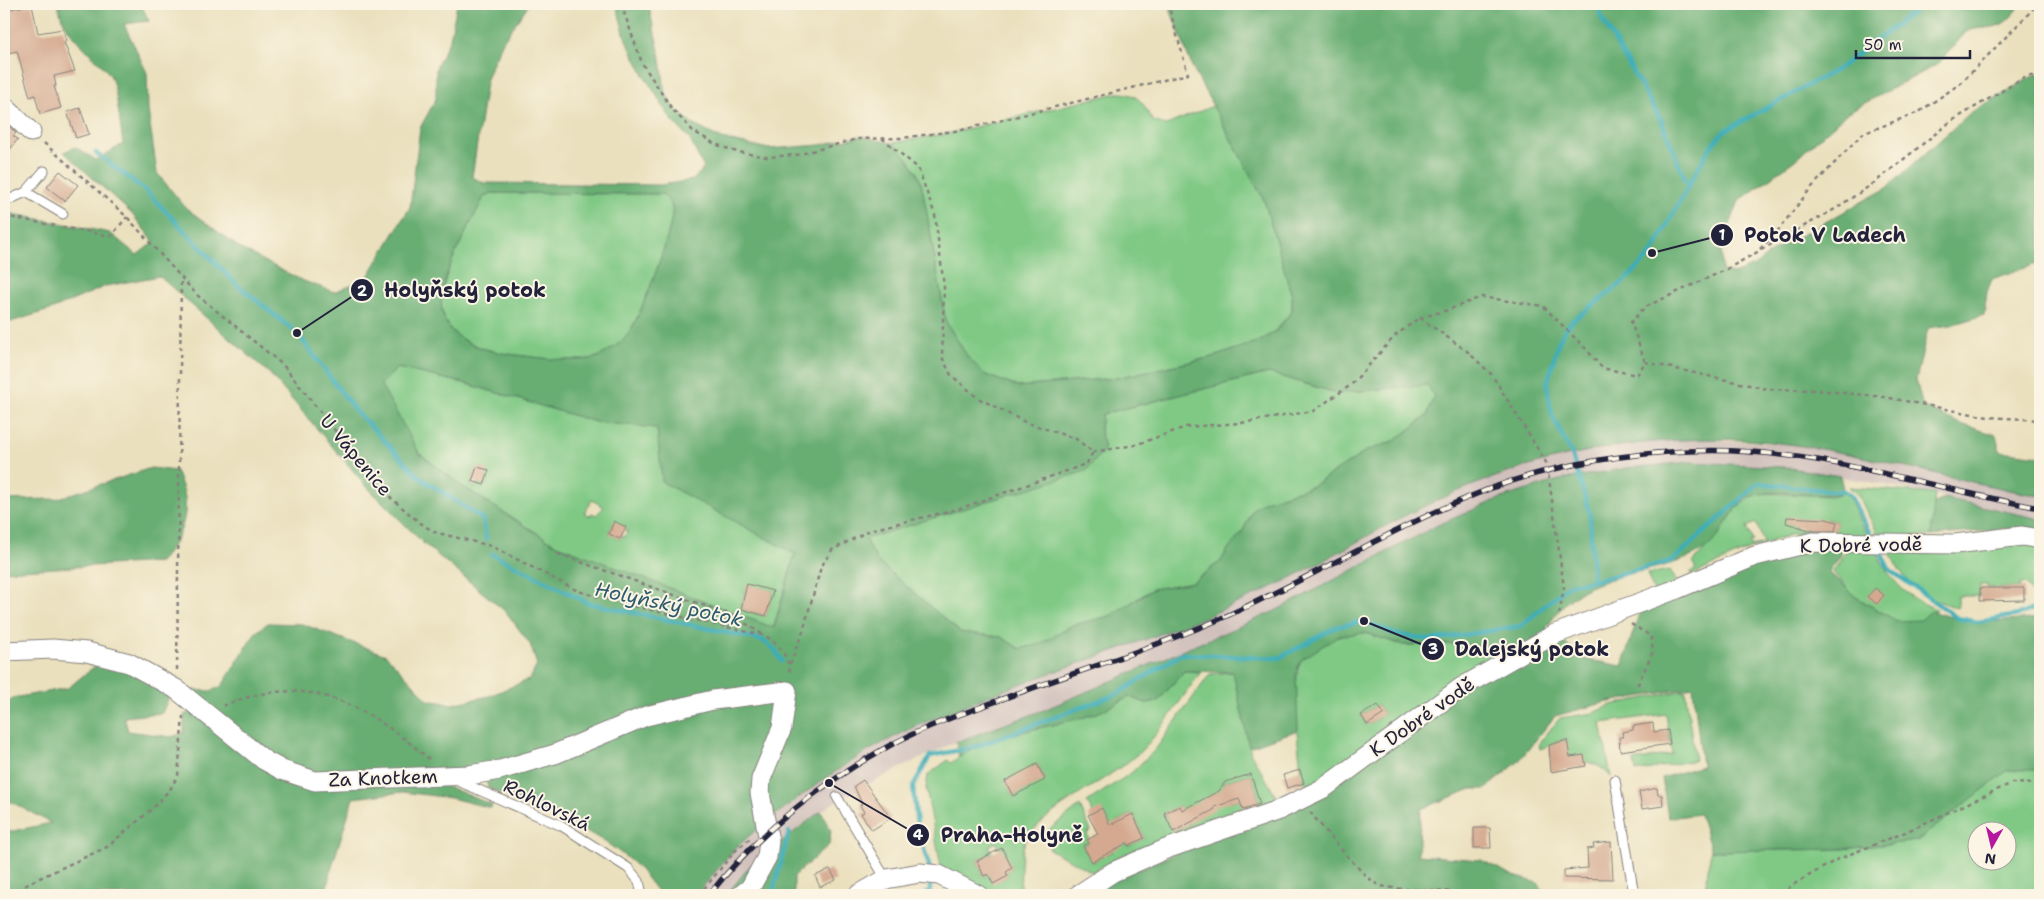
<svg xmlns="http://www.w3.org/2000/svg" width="2044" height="899" font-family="'Shantell Sans',sans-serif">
  <rect width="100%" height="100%" fill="#fcf5e5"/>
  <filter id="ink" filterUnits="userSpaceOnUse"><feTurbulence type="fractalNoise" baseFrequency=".02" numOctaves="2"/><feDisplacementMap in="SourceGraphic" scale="10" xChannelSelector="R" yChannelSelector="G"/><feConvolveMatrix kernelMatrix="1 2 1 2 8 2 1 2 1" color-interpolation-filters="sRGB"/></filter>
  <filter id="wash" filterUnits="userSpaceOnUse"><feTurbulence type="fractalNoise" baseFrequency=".0096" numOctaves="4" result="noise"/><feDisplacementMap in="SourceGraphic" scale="20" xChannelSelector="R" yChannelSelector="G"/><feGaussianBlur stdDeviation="1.12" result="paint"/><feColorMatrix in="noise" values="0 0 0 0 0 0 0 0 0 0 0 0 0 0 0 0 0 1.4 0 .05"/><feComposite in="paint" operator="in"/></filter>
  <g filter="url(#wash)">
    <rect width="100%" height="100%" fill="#eae0bd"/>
    <path fill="#d0c0bc" d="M 1690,439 L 1787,444 L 1837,452 L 2040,496 L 2040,519 L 1892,486 L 1784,467 L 1691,462 L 1628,468 L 1559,480 L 1496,500 L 1438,525 L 1275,611 L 1044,710 L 956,742 L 898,769 L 838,800 L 804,823 L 750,866 L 726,895 L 696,895 L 734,850 L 761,827 L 826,778 L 893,737 L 960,706 L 1201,618 L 1266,590 L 1428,505 L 1488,479 L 1554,458 L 1625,445 Z"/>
    <path fill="#80c985" stroke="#517660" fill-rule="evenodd" d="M 1117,93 C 1139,93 1143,103 1153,121 L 1166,125 L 1213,106 L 1264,200 L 1292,296 L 1292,311 L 1276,330 L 1262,340 L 1213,357 L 1116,378 L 1018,387 L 986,375 L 967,356 L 946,322 L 922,186 C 916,168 907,154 892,143 L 950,133 Z
      M 491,193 L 663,194 C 666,198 671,203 672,207 C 677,222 638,325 626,337 C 619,344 606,354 597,357 C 579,364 535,357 515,355 C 395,339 450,266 484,197 Z
      M 397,368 L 464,383 L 596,422 L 657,428 L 663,482 L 795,554 L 773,629 L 557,545 L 512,518 L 462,486 L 419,453 L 380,385 ZM 477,467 L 488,470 L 484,485 L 478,483 L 475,487 L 471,485 ZM 592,500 L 604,507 L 596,515 L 592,513 L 590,516 L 584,513 ZM 614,522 L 625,527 L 624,530 L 627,531 L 625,537 L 621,536 L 620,539 L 609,533 ZM 747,585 L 773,591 L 766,616 L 741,609 Z
      M 1269,373 L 1336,393 L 1428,385 L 1434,396 L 1427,416 L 1396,440 L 1367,451 L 1313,486 L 1265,501 L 1253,509 L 1242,533 L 1228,549 L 1221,561 L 1193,582 L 1153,589 L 1110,616 L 1073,625 L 1041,644 L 1020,649 L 1001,637 L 960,632 L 878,562 L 865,539 L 1041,484 L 1104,450 L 1100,429 L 1102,414 Z
      M 1849,487 L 1935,494 L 1931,536 L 1879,536 L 1858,495 Z
      M 1759,493 L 1831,496 L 1844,493 L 1848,496 L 1867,536 L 1840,539 L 1820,534 L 1792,534 L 1748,550 L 1692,575 L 1691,572 L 1696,569 L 1693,563 L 1720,532 L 1738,506 ZM 1797,518 L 1814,520 L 1813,530 L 1796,529 ZM 1826,519 L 1837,522 L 1833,536 L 1822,533 ZM 1756,523 L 1764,543 L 1752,546 L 1750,542 L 1753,541 L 1747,527 Z
      M 2040,539 L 2040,602 L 2036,602 L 2035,596 L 2025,584 L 2020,584 L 2020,588 L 1987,588 L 1987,585 L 1980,585 L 1980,596 L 1958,596 L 1958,608 C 1925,599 1900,580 1888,548 Z
      M 1874,546 C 1888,578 1903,596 1936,609 L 1928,622 L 1908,626 L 1894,620 L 1853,595 L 1833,572 L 1846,551 Z
      M 1670,570 L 1677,582 L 1654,592 L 1647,574 Z
      M 1348,633 L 1365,633 L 1403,645 L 1461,644 L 1495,649 L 1499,657 L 1312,790 C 1310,788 1308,786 1306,784 C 1297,770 1292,676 1300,663 C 1307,650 1334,637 1348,633 ZM 1378,705 L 1384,714 L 1367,725 L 1361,715 Z
      M 1184,671 L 1201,672 C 1182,697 1165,726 1144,748 C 1115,778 1043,808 1025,842 C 1020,853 1021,882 1020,895 L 992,895 L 941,867 L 926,788 L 928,775 L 948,760 L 951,763 C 989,732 1045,729 1091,715 C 1104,711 1117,703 1129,697 L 1146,703 L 1158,701 ZM 1037,764 L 1045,779 L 1013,796 L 1005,780 L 1007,779 L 1010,783 L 1029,772 L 1028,769 ZM 996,842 L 1012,868 L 1006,872 L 1008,876 L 993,883 L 988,874 L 984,876 L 977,861 L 992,853 L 989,846 Z
      M 1233,672 L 1251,754 L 1278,799 L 1259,811 L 1125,854 L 1092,872 L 1049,849 L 1051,845 L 1041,836 L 1080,806 L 1091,831 L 1087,833 L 1089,843 L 1083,846 L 1092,862 L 1113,851 L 1087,802 L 1131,773 L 1155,750 L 1210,674 ZM 1251,774 L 1260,804 L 1243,809 L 1239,799 L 1229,802 L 1223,782 ZM 1180,806 L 1189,825 L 1173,832 L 1164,813 ZM 1133,814 L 1144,838 L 1128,846 L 1116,822 Z
      M 1685,690 L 1695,760 L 1636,772 L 1634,761 L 1672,754 L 1666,714 L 1601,723 L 1611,777 C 1598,762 1587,760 1568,763 L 1567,740 L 1555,742 L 1555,744 L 1540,749 L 1539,743 L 1560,718 L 1594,713 L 1611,705 Z
      M 2033,769 L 2040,770 L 2040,895 L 1704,895 L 1711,851 L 1842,849 L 1917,841 L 2008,770 ZM 1976,832 L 2006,832 L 2006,862 L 1976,862 Z"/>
    <path fill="#68ad72" stroke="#456856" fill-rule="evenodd" d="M 58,4 L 142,7 L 149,21 L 124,24 L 147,73 L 148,110 L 157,173 L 186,208 L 241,249 L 301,280 L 334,292 L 367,278 L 410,207 L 420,128 L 436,99 L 436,68 L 450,39 L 457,4 L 529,4 L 503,41 L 487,76 L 472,177 L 484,183 L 661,185 L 693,180 L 704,168 L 689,138 L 671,119 L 644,75 L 626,40 L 616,4 L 648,4 L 661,59 L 665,93 L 675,108 L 692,124 L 722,139 L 769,149 L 820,145 L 860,136 L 892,143 L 903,152 L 917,172 L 922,186 L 946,322 L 967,356 L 986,375 L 1018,387 L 1116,378 L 1213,357 L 1262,340 L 1277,330 L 1292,311 L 1292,296 L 1264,200 L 1193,69 L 1168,4 L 2022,4 C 2016,10 2010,20 2002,24 C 1991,30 1977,26 1966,32 L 1938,64 L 1848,112 L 1795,160 L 1739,201 L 1721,248 L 1722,271 L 1733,274 L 1754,266 L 1773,251 L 1887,188 L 1970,113 L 2038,73 L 2040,74 L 2040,263 L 1992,279 L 1987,292 L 1984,315 L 1951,325 L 1928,328 L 1916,380 L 1923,407 L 1961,424 L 1996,435 L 2000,451 L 2040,456 L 2040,496 C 1956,481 1873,455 1788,444 C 1734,437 1679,438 1626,445 C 1558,454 1492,475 1429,504 C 1374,530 1322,564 1266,590 C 1147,647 1016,677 896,736 C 862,753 828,776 797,799 C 776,815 753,831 734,850 C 721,864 709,880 696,895 L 658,895 L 657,891 C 649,882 642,870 632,862 C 590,826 537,809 488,788 L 484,770 L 296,775 L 223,721 L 193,690 L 210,691 L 222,686 L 255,633 L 268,623 L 302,624 L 386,655 L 428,700 L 452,704 L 489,696 L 530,679 L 537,665 L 530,644 L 506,612 L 423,543 L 368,488 L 270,374 L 159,276 L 106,286 L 53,309 L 4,324 L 4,212 L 110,233 L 137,255 L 154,242 L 132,214 L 64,152 L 75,147 L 96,160 L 123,144 C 121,131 116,84 110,75 C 91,50 63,36 58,4 ZM 491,193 L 663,194 C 666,198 670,202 672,207 C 677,222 638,325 626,337 C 619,344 606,353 598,357 C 579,364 535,357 515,355 C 395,340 450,266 484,197 ZM 397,368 L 464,383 L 596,422 L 657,428 L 662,482 L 795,554 L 774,628 L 557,545 L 512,518 L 462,486 L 419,453 L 381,385 ZM 1269,373 L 1337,393 L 1427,385 L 1434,395 L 1427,416 L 1396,440 L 1367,451 L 1313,486 L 1265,501 L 1253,509 L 1242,533 L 1228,549 L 1221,561 L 1193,582 L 1153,589 L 1110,616 L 1073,625 L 1040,644 L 1020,649 L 1001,637 L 960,632 L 878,562 L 865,539 L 1086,471 L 1104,450 L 1100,429 L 1102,414 Z
      M 1691,462 L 1784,467 L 1840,476 L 1844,493 C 1816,499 1786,489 1760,494 C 1730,498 1726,538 1702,551 C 1660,575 1606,569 1568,601 C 1560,608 1553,619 1546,628 L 1584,659 L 1622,666 L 1643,602 L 1713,575 L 1842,543 L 1841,555 L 1829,572 L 1857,598 L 1897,621 L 1921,620 L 1931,611 C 1974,626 1996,622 2040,618 L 2040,770 L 2008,770 L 1917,841 L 1842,849 L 1711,851 L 1700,814 L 1668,818 L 1662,778 L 1702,766 L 1693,687 L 1603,703 L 1555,716 L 1518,762 L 1485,789 L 1471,789 L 1421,809 L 1418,855 L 1481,860 L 1514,876 L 1538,883 L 1546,895 L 1078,895 L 1300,800 L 1499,657 L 1495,649 L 1461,644 L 1403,645 L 1365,633 L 1338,636 L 1301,660 L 1296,671 L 1298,730 L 1249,747 L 1233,672 L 1184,671 L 1158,701 L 1146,703 L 1129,697 C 1117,703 1104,711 1091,715 C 1047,728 998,733 959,757 L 956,742 L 1044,710 L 1275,611 L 1438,525 L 1496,500 L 1559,480 L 1628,468 Z
      M 151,468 L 176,471 C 179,479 184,489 185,498 C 188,522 176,545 160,562 L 4,571 L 4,500 L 56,499 Z
      M 1944,498 L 2040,519 L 2040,530 L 2022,527 L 1931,536 L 1934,504 Z
      M 101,661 L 126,665 L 170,695 L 162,713 L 124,717 L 128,731 L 171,737 L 184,733 L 184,715 L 192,711 L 286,785 L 303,790 L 423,781 L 451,788 L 492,805 L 491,808 L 451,798 L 403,792 L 353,798 C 344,831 332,861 325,895 L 4,895 L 4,833 L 51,823 L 4,798 L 4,703 L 13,698 L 68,688 Z
      M 821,811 L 831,831 L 829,845 L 794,876 L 794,895 L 726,895 L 750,866 Z"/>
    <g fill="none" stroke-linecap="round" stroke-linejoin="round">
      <path stroke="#3cadb8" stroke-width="4.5" d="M 1599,4 L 1601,17 L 1662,122 L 1688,187
        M 96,153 L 146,191 L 235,283 L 297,333 L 354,409 L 419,477 L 483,519 L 486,539
        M 1880,551 L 1889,569 L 1957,618 L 1978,622 L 2018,615 L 2040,606
        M 492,554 L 588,603 L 762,640 L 774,649 L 782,661
        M 1593,581 L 1590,514 L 1572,455 L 1552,415 L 1547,384 L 1559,341 L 1565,330 L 1573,320 L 1625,281 L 1652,253 L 1708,150 L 1724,131 L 1838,69 L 1924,4
        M 930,869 L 917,826 L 913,786 L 930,756 L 975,747 L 1117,694 L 1181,654 L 1279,658 L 1336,627 L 1364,621 L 1395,634 L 1431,640 L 1521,626 L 1570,584 L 1593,581 L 1672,561 L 1759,483 L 1831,491 L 1844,491 L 1850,495 L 1871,536
        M 772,895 L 789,832
        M 925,895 L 930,891 L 930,879"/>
    </g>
    <g id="blocks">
      <path fill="#d4a98f" d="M 32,5 L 38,33 L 63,29 L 66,41 L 64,42 L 75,71 L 54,76 L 56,86 L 54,86 L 61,108 L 40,114 L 35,95 L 30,97 L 17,51 L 4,54 L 4,10 Z
        M 80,108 L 89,134 L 76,138 L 67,112 Z
        M 4,121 L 16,133 L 13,136 L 18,139 L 4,157 Z
        M 60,171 L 78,185 L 65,201 L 47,187 Z
        M 477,467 L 489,470 L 484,485 L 472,481 Z
        M 1787,517 L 1826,519 L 1837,522 L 1835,531 L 1813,531 L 1786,523 Z
        M 614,521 L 626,527 L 620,539 L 609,534 Z
        M 747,584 L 773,591 L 766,616 L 741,609 Z
        M 1875,588 L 1884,595 L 1877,604 L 1867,597 Z
        M 1980,588 L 2024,588 L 2024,600 L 1980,601 Z
        M 1378,705 L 1384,714 L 1367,725 L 1361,715 Z
        M 1653,723 L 1654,732 L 1668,730 L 1670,744 L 1620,751 L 1619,737 L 1623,737 L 1622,732 L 1633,730 L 1633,726 Z
        M 1567,740 L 1570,757 L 1584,755 L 1586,766 L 1551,772 L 1549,745 Z
        M 1037,764 L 1045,780 L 1013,796 L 1005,781 Z
        M 1300,770 L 1304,783 L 1287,788 L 1283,775 Z
        M 1251,774 L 1260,804 L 1243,809 L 1239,799 L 1214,807 L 1215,809 L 1173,832 L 1164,813 L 1180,806 L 1182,810 L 1219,791 L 1225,782 Z
        M 863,780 L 891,818 L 872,830 L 861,814 L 864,812 L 860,805 L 862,804 L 854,786 Z
        M 1657,788 L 1658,795 L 1662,795 L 1663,806 L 1642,809 L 1639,792 Z
        M 1102,808 L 1110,825 L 1133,814 L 1144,838 L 1128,846 L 1127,843 L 1092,862 L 1083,846 L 1089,843 L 1087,840 L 1098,834 L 1088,815 Z
        M 1474,828 L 1490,828 L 1491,848 L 1474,848 Z
        M 1611,842 L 1613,879 L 1564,878 L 1564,870 L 1588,868 L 1587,849 L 1594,848 L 1593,844 Z
        M 1002,848 L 1012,868 L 1006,872 L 1008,876 L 993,884 L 988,874 L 984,876 L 977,861 Z
        M 830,869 L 836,880 L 820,887 L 815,876 Z"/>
    </g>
  </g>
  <g filter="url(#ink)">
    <use href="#blocks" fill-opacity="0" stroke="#86817c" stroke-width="1"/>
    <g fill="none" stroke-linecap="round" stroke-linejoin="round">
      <g stroke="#86817c" stroke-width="11">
        <path id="service" d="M 26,192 L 63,214
          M 4,202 L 26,192 L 44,171
          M 456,780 L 562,826 L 628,868 L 639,881 L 642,895
          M 1615,780 L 1634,895
          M 837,797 L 886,879"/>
      </g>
      <g stroke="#86817c" stroke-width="21">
        <path id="minor" d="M 4,106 L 31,132
          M 4,651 L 53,649 L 87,652 L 129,663 L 176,689 L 264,760 L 282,770 L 315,781 L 469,775 L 500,770 L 555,754 L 646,716 L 713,700 L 787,691 L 782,728 L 761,779 L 760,793 L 769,841 L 767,857 L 750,888 L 741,895
          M 858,895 L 886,879 L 920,873 L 939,875 L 978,895
          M 1078,895 L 1113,872 L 1166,849 L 1279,810 L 1324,788 L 1462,687 L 1555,634 L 1677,589 L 1755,556 L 1813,542 L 1955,544 L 2022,536 L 2040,539"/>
      </g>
      <path stroke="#86817c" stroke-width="2.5" stroke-dasharray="4 4" stroke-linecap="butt" d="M 621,4 L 642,63 L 672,109 L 693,131 L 715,144 L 734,151 L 766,157 L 797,155 L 857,139 L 901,138 L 962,130 L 1188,74 L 1168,4
        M 44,143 L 127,217 L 197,295 L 283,365 L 383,491 L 419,522 L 434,532 L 491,546 L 578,591 L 620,603 L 766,636 C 780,646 789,656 790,675
        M 4,216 L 57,226
        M 62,227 L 111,236 L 127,217
        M 1760,249 L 1776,233 L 1811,188 L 1862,134 L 1919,112 L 1961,83 L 2038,4
        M 1420,318 L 1467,351 L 1492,375 L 1547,464 L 1564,588 L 1559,615
        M 1645,362 L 1767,389 L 1817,390 L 1884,397 L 1988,417 L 2040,420
        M 1093,452 L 1135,445 L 1186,427 L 1241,423 L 1313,411 L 1351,385 L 1395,336 L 1419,318 L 1448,310 L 1481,297 L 1543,306 L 1587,350 L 1602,368 L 1637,375 L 1645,362 L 1631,322 L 1645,307 L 1725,270 L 1835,209 L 1874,183 L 1950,122 L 2022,79 L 2040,73
        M 558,554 L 734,616 L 762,634
        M 1631,624 L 1651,636 L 1653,652 L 1636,688
        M 790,664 L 803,631 L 821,567 L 832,550 L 870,530 L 958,509 L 1075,468 L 1087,463 L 1093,452 L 1076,439 L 1025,422 L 978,398 L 951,375 L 942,357 L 944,287 L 935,215 L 918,168 L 883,139
        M 177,670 L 181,278
        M 223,706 C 308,670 365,705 429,759
        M 1310,812 C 1321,825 1367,883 1381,886 C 1411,892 1443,888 1473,895
        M 12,895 L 31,882 L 107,847 L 152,809 L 171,788 L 178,775 L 183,716
        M 699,895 L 735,851 L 752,837
        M 1782,895 L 1791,886 L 1838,859 L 1901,834 L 2012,783 L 2040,784"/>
      <use href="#service" stroke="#fff" stroke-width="9"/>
      <use href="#minor" stroke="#fff" stroke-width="19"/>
      <g stroke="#22223b" stroke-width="5.5">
        <path id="rail" d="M 709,895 C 756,835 820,784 887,747 C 916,731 949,718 981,707 C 1058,677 1138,654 1213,622 C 1307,581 1394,526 1489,489 C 1552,465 1622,454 1689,451 C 1809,445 1923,487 2040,508"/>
      </g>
      <use href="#rail" stroke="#fcf5e5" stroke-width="4" stroke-dasharray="11" stroke-linecap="butt"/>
    </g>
  </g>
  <g text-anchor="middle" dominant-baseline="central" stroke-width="4" stroke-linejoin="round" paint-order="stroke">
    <g font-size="19" fill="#22223b" stroke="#fcf5e5">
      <text transform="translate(356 455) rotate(50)">U Vápenice</text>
      <text transform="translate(1861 545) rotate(-1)">K Dobré vodě</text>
      <text transform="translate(1422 717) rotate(-35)">K Dobré vodě</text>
      <text transform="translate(383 778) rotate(-2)">Za Knotkem</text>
      <text transform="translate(547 805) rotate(26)">Rohlovská</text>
    </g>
    <g font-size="20" font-style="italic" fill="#2c5a6d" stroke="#fcf5e5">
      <text transform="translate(669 604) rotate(12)">Holyňský potok</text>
    </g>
  </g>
  <path fill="none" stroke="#22223b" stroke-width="2" d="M1652 253L1722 235M297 333L362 290M1364 621L1433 649M829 783L918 835"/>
  <g fill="#22223b" stroke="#fcf5e5" stroke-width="2">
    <circle cx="1652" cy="253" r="5"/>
    <circle cx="297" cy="333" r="5"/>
    <circle cx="1364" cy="621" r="5"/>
    <circle cx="829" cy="783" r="5"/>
    <circle cx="1722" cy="235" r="12"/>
    <circle cx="362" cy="290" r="12"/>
    <circle cx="1433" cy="649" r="12"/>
    <circle cx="918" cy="835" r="12"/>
  </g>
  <g font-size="15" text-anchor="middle" font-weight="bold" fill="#fff">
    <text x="1722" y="240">1</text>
    <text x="362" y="296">2</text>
    <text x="1433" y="654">3</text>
    <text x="918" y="840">4</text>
  </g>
  <g font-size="20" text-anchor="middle" font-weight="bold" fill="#22223b" stroke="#fcf5e5" stroke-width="4" stroke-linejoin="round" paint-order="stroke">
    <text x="1825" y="242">Potok V Ladech</text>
    <text x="465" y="297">Holyňský potok</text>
    <text x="1532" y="656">Dalejský potok</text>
    <text x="1012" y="842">Praha-Holyně</text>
  </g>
  <rect width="2044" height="899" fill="none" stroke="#fcf5e5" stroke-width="20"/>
  <g transform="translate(1992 846) rotate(188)"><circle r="24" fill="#fcf5e5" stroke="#a5a1a1"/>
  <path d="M0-4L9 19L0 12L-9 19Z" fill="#b5179e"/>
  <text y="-8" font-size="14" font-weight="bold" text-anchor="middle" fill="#22223b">N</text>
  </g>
  <path d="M1856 50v8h114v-8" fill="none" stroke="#22223b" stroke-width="2.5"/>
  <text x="1864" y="50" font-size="15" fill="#22223b" stroke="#fcf5e5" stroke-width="4" paint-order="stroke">50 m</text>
</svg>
